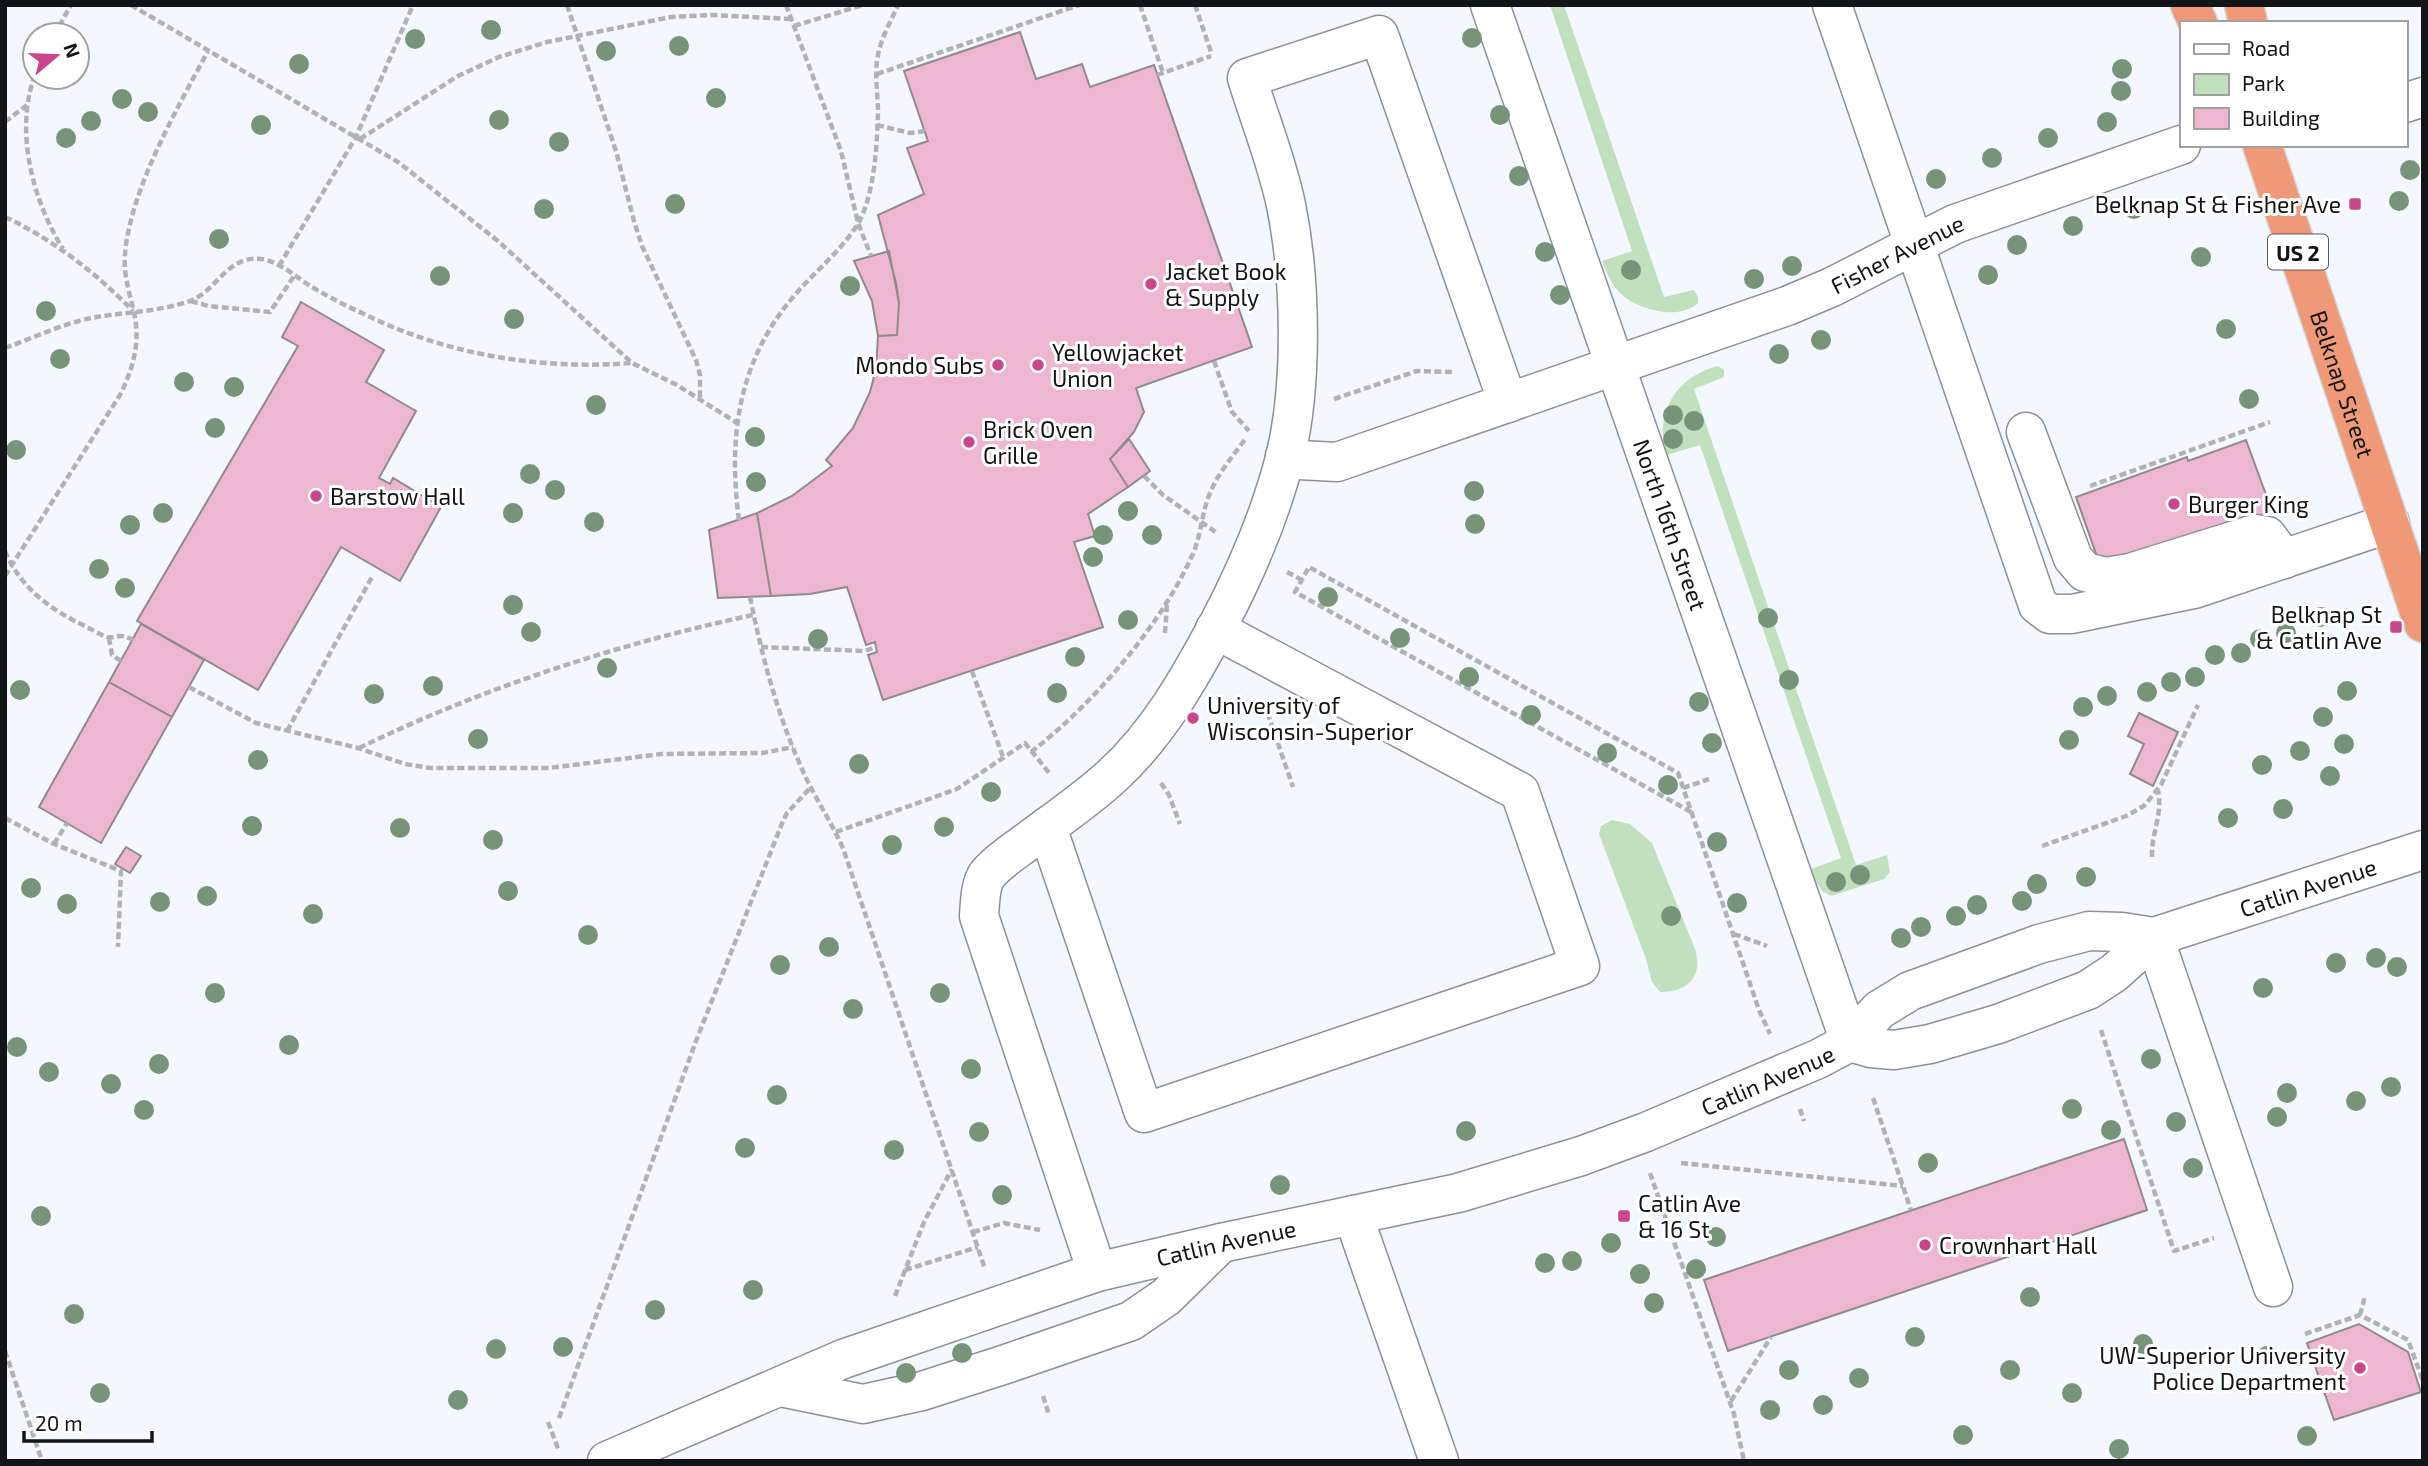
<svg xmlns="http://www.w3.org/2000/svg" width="2428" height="1466" font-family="'Exo 2',sans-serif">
  <rect width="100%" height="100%" fill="#f4f7fe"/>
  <path fill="#c1e1be" d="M 1550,5 L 1564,5 L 1664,297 L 1694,290 L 1698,297 L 1698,303 C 1679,321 1639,310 1621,294 C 1612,286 1607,273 1602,261 L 1632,251 Z
    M 1718,366 L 1724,370 L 1724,377 L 1694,389 L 1856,865 L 1887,855 L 1890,872 L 1884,879 L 1831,896 L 1822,891 L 1808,870 L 1841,858 L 1700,445 L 1667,455 C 1653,413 1677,376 1718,366 Z
    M 1612,820 L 1630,824 L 1652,843 L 1695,949 C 1704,976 1687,993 1660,992 L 1652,982 L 1646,959 L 1599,834 L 1601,826 Z"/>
  <path fill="#edb8cf" stroke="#92898d" stroke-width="2" d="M 1020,32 L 1036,79 L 1082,64 L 1090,87 L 1154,65 L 1252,347 L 1136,388 L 1144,412 L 1134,432 L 1110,459 L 1128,487 L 1088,514 L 1095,536 L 1074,542 L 1103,627 L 883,700 L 868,655 L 877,652 L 875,642 L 866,645 L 847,587 L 810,594 L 771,596 L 757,513 L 792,496 L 832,466 L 826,460 L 853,428 L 870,392 L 876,369 L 878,336 L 897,335 L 899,303 L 896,283 L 878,215 L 924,194 L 907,148 L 928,141 L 904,71 Z
    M 889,251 L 899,303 L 897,335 L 878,336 L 872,301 L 854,261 Z
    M 301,302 L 384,350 L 366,382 L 416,411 L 379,478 L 390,484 L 393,478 L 441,507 L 400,581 L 341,547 L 258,690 L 137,621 L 298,346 L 282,337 Z
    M 1129,439 L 1150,471 L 1128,487 L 1110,459 Z
    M 2246,440 L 2272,511 L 2159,551 L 2100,565 L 2076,497 L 2187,457 L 2188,461 Z
    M 757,513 L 771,596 L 718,598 L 709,530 Z
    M 141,624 L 204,660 L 172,717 L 109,682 Z
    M 109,682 L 172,717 L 101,843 L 39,807 Z
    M 2139,713 L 2178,732 L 2153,786 L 2130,774 L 2144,744 L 2128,736 Z
    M 126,847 L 141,856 L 130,873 L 115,864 Z
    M 2124,1139 L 2147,1210 L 1728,1351 L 1704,1280 Z
    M 2359,1324 L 2408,1352 L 2421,1392 L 2334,1420 L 2307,1343 Z"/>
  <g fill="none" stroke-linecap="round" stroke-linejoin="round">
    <g stroke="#8d9098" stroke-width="41">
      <g id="minor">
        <path id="s1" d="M 1490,5 L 1850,1042"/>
        <path d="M 1832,5 L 2038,605 L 2050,614 L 2072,614 L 2194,589 L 2390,523"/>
        <path d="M 2405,103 L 2423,97"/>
        <path d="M 2026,432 L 2073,558 L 2085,572 L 2106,577 L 2130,573 L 2255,534 L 2267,536 L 2284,559"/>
        <path id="s2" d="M 1285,456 L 1299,460 L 1337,462 L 1787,306 L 1832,287 L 1955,224 L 2181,145"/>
        <path d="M 1047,827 L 1144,1113 L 1580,966 L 1520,792 L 1215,629"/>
        <path d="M 2154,937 L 2273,1287"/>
        <path id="s3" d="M 1850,1042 L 1871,1048 L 1894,1050 L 1930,1044 L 1998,1024 L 2088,990 L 2114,973 L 2154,937 L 2423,850"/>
        <path d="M 1353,1215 L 1439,1461"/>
        <path d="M 1097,1272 L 979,916 C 980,904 980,885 987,875 C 997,862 1015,851 1028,841 C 1056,820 1086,800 1112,776 C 1158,734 1189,679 1218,625 C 1246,572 1270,516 1285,458 C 1303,385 1301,279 1286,205 C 1277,162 1260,120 1247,78 L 1379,35 L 1508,403"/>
        <path d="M 780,1387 L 863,1404 L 922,1391 L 1003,1365 L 1131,1321 L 1166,1297 L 1221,1243"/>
        <path id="s4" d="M 607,1461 L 843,1359 L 1097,1272 L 1221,1243 L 1458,1193 L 1581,1156 L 1646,1132 L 1818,1059 L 1850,1042 L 1879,1010 L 1910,991 L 2039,944 L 2089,931 L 2122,932 L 2154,937"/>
      </g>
    </g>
    <g stroke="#d5d5d5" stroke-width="41">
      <g id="highway">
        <path d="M 2190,5 L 2198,23"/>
        <path d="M 2244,5 L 2248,23"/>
        <path id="s5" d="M 2262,145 L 2423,623"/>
      </g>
    </g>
    <path stroke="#afb2b8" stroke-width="4.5" stroke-dasharray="7 3.5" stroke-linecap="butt" d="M 131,5 L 398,162 L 498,241 L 632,363 L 677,385 L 737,423
      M 567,5 L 616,151 L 634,221 L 642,246 L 696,360 L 700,375 L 700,400
      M 786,5 L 841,151 L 858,223 L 871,256
      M 1140,5 L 1163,73
      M 1195,5 L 1212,55
      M 794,26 L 863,5
      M 54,35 L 71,5
      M 877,74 L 1079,5
      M 35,75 C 14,131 33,201 63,249
      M 1157,75 L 1211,56
      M 5,122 L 27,105
      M 877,125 L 910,133 L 925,131
      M 360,139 L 458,76 L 499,57 L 547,42 L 671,17 L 712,15 L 791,19
      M 5,217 C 54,240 96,273 133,311
      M 279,266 L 356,137 L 413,5
      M 191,301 L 208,306 L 270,312 L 294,276
      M 5,348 C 33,338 62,324 91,318 C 123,312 159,312 190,301 C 217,291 227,255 261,259 C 279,261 297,278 312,287 C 329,297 346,306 364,314 C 447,355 540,370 632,363
      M 1214,361 L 1232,412 L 1249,431
      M 1334,399 L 1417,371 L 1454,372
      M 1144,476 L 1163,495 L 1217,533
      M 2090,486 L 2270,422
      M 739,520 C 727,432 740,353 802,287 C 822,265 856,237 865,208 C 875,179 877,144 878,113 C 878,94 874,74 878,55 C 881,38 891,21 898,5
      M 5,551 C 21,589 51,610 87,627 C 93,630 101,635 107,637 C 118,639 118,632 133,640
      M 1287,572 L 1302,580
      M 5,576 L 120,395 C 132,371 140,345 135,318 C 131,296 123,277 125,254 C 130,190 178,107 208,51
      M 750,597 C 762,656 777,714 802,769 C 814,797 832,822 844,851 L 985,1269
      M 1165,633 L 1167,604
      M 109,638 L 112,655 L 121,661
      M 761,647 L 865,651 L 876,647
      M 972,671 L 1003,757
      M 189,687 L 256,723 L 358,748 L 405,764 L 430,768 L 549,768 L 661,754 L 762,753 L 793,747
      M 1264,703 L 1293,787
      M 287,731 L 372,577
      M 359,748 C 485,687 617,644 753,615
      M 1031,752 C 1092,705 1159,628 1191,558 C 1200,540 1201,520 1207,501 C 1215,476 1231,459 1246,438
      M 1161,783 L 1169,795 L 1180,824
      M 1683,788 L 1709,779
      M 1691,812 L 1295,592 L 1309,567 L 1678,773 L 1759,1010 L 1770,1034
      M 5,818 L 54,844 L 121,871 L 118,947
      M 836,832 L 957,789 L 1025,743 L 1050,774
      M 54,844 L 67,823
      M 2042,846 L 2126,816 L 2144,806 L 2161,785 L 2198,705
      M 2152,857 C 2151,834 2163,814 2158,791
      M 1734,934 L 1767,946
      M 2101,1030 L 2174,1251 L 2214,1238
      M 1873,1098 L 1911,1210
      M 1800,1109 L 1804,1121
      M 1681,1163 L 1903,1186
      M 1650,1173 L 1734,1414 L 1744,1461
      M 973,1232 L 1004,1223 L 1040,1230
      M 905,1270 L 978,1247
      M 895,1296 L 924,1222 L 952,1169
      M 2360,1315 L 2365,1296
      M 2305,1334 L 2360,1315 L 2408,1340 L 2423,1381
      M 5,1351 L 42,1461
      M 1043,1396 L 1049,1415
      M 1731,1401 L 1771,1337
      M 559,1418 L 696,1041 L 783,821 L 787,813 L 811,787
      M 548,1422 L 559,1451"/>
    <use href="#minor" stroke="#fff" stroke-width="38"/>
    <use href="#highway" stroke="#ee9978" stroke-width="38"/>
  </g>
  <g fill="#77947a">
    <circle cx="491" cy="30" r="10"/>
    <circle cx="1472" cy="38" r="10"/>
    <circle cx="415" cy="39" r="10"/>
    <circle cx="679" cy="46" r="10"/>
    <circle cx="606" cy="51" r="10"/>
    <circle cx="299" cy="64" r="10"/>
    <circle cx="2122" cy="69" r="10"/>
    <circle cx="2121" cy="91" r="10"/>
    <circle cx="716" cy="98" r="10"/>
    <circle cx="122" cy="99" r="10"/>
    <circle cx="148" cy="112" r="10"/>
    <circle cx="1500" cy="115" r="10"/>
    <circle cx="499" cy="120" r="10"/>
    <circle cx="91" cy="121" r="10"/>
    <circle cx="2107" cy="122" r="10"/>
    <circle cx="261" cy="125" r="10"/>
    <circle cx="66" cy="138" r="10"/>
    <circle cx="2048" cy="138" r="10"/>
    <circle cx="559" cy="142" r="10"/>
    <circle cx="1992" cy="158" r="10"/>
    <circle cx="2410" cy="170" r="10"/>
    <circle cx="1519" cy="176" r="10"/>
    <circle cx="1936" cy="179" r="10"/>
    <circle cx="2399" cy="201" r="10"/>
    <circle cx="675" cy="204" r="10"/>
    <circle cx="544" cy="209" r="10"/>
    <circle cx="2134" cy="209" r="10"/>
    <circle cx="2073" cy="226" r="10"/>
    <circle cx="219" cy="239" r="10"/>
    <circle cx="2017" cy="245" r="10"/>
    <circle cx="1545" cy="252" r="10"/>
    <circle cx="2201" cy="257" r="10"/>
    <circle cx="1792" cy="266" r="10"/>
    <circle cx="1631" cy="270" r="10"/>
    <circle cx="1988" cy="275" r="10"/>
    <circle cx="440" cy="276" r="10"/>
    <circle cx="1754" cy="279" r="10"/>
    <circle cx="850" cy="286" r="10"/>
    <circle cx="1560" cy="295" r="10"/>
    <circle cx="46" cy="311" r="10"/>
    <circle cx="514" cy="319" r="10"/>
    <circle cx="2226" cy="329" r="10"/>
    <circle cx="1821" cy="340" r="10"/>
    <circle cx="1779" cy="354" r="10"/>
    <circle cx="60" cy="359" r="10"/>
    <circle cx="184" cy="382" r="10"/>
    <circle cx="234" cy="387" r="10"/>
    <circle cx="2249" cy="399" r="10"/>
    <circle cx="596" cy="405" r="10"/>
    <circle cx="1673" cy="415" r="10"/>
    <circle cx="1694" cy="421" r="10"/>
    <circle cx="215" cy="428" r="10"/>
    <circle cx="755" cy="437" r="10"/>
    <circle cx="1673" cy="439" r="10"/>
    <circle cx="16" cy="450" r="10"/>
    <circle cx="530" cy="474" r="10"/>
    <circle cx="756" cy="482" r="10"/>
    <circle cx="555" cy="490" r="10"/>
    <circle cx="1474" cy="491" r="10"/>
    <circle cx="1128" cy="511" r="10"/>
    <circle cx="163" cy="513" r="10"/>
    <circle cx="513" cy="513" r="10"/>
    <circle cx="594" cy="522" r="10"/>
    <circle cx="1475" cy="524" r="10"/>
    <circle cx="130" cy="525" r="10"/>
    <circle cx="1103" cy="535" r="10"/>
    <circle cx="1152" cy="535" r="10"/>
    <circle cx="1093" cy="557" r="10"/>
    <circle cx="99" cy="569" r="10"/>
    <circle cx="125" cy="588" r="10"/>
    <circle cx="1328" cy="597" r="10"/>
    <circle cx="513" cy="605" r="10"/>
    <circle cx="2321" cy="617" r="10"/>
    <circle cx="1768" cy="618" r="10"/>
    <circle cx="1128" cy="620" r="10"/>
    <circle cx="531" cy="632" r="10"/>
    <circle cx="2286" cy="633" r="10"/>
    <circle cx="1400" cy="638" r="10"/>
    <circle cx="818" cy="639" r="10"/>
    <circle cx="2260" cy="639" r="10"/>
    <circle cx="2241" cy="653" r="10"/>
    <circle cx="2215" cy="655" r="10"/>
    <circle cx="1075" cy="657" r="10"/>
    <circle cx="607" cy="668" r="10"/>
    <circle cx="1469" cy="677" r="10"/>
    <circle cx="2195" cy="677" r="10"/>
    <circle cx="1789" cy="680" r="10"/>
    <circle cx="2171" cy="682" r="10"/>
    <circle cx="433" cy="686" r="10"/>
    <circle cx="20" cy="690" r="10"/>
    <circle cx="2347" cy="691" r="10"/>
    <circle cx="2147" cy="692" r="10"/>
    <circle cx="1057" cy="693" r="10"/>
    <circle cx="374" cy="694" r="10"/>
    <circle cx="2107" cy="696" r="10"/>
    <circle cx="1699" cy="702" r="10"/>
    <circle cx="2083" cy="707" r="10"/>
    <circle cx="1531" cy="715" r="10"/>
    <circle cx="2323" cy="717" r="10"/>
    <circle cx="478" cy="739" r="10"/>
    <circle cx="2069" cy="740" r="10"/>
    <circle cx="1712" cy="743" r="10"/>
    <circle cx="2344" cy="744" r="10"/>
    <circle cx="2300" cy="751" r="10"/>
    <circle cx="1607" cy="753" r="10"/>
    <circle cx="258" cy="760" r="10"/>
    <circle cx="859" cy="764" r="10"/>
    <circle cx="2262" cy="765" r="10"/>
    <circle cx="2330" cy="776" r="10"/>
    <circle cx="1668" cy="785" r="10"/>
    <circle cx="991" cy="792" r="10"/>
    <circle cx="2283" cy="809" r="10"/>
    <circle cx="2228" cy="818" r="10"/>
    <circle cx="252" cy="826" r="10"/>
    <circle cx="944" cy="827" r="10"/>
    <circle cx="400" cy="828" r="10"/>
    <circle cx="493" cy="840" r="10"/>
    <circle cx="1717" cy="842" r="10"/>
    <circle cx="892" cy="845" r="10"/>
    <circle cx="1860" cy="875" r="10"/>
    <circle cx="2086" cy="877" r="10"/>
    <circle cx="1836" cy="882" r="10"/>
    <circle cx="2037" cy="884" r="10"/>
    <circle cx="31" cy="888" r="10"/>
    <circle cx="508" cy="891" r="10"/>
    <circle cx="207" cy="896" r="10"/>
    <circle cx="2022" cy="901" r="10"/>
    <circle cx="160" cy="902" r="10"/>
    <circle cx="1737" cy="903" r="10"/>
    <circle cx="67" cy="904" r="10"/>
    <circle cx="1977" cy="905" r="10"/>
    <circle cx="313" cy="914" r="10"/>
    <circle cx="1671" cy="916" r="10"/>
    <circle cx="1956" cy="916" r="10"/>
    <circle cx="1921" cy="927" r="10"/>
    <circle cx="588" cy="935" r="10"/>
    <circle cx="1901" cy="938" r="10"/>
    <circle cx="829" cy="947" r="10"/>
    <circle cx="2376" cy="958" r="10"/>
    <circle cx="2336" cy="963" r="10"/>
    <circle cx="780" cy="965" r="10"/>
    <circle cx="2397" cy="967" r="10"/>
    <circle cx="2263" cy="988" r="10"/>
    <circle cx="215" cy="993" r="10"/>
    <circle cx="940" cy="993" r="10"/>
    <circle cx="853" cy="1009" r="10"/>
    <circle cx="289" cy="1045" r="10"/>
    <circle cx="17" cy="1047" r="10"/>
    <circle cx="2151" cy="1059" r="10"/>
    <circle cx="159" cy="1064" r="10"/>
    <circle cx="971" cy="1069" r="10"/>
    <circle cx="49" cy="1072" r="10"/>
    <circle cx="111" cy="1084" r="10"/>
    <circle cx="2391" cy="1087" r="10"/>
    <circle cx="2287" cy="1093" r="10"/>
    <circle cx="777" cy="1095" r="10"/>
    <circle cx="2356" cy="1101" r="10"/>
    <circle cx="2072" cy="1109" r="10"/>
    <circle cx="144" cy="1110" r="10"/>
    <circle cx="2277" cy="1117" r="10"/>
    <circle cx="2176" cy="1122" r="10"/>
    <circle cx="2111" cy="1130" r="10"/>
    <circle cx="1466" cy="1131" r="10"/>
    <circle cx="979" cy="1132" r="10"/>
    <circle cx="745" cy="1148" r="10"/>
    <circle cx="894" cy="1150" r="10"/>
    <circle cx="1928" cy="1163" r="10"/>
    <circle cx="2193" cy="1168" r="10"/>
    <circle cx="1280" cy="1185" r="10"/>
    <circle cx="1002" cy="1195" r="10"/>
    <circle cx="41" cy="1216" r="10"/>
    <circle cx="1716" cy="1237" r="10"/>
    <circle cx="1611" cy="1243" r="10"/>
    <circle cx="1572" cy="1261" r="10"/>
    <circle cx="1545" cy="1263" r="10"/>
    <circle cx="1696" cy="1269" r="10"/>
    <circle cx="1640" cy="1274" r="10"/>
    <circle cx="753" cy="1290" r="10"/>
    <circle cx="2030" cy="1297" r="10"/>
    <circle cx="1654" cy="1303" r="10"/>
    <circle cx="655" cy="1310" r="10"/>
    <circle cx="74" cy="1314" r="10"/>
    <circle cx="1915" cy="1337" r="10"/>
    <circle cx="2143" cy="1344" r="10"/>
    <circle cx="563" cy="1347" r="10"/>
    <circle cx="496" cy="1349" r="10"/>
    <circle cx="962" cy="1353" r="10"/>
    <circle cx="2267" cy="1356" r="10"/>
    <circle cx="1789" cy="1370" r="10"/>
    <circle cx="2010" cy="1370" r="10"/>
    <circle cx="906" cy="1373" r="10"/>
    <circle cx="1859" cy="1378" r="10"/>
    <circle cx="100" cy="1393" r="10"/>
    <circle cx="2072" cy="1393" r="10"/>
    <circle cx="458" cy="1400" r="10"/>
    <circle cx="1823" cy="1405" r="10"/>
    <circle cx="1770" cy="1410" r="10"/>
    <circle cx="1963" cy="1435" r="10"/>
    <circle cx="2307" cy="1436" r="10"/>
    <circle cx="2119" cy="1449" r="10"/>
  </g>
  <g fill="#ca468a" stroke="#fff" stroke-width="2.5">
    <rect x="2348" y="197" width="14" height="14" rx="3.5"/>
    <circle cx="1151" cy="284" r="7"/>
    <circle cx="998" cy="365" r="7"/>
    <circle cx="1038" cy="365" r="7"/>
    <circle cx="969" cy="442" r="7"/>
    <circle cx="316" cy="496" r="7"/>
    <circle cx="2174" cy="504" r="7"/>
    <rect x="2389" y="620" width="14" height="14" rx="3.5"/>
    <circle cx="1193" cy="718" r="7"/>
    <rect x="1617" y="1209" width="14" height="14" rx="3.5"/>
    <circle cx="1925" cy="1245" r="7"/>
    <circle cx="2360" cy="1368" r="7"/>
  </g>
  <g text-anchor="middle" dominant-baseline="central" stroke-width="6" stroke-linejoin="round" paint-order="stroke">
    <rect fill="#fff" stroke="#5a5a5d" stroke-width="2" x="2268" y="234.5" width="60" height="35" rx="5"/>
    <g font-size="21" font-weight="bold" fill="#131417">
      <text x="2298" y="252">US 2</text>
    </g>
    <g font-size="23" fill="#131417" stroke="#fff" text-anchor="start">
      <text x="2341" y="204" text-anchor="end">Belknap St &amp; Fisher Ave</text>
      <text x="1165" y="271">Jacket Book<tspan x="1165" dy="26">&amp; Supply</tspan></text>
      <text x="1052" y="352">Yellowjacket<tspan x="1052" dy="26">Union</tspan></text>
      <text x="984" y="365" text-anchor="end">Mondo Subs</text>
      <text x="983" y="429">Brick Oven<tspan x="983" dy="26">Grille</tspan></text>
      <text x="330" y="496">Barstow Hall</text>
      <text x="2188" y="504">Burger King</text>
      <text x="2382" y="614" text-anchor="end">Belknap St<tspan x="2382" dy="26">&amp; Catlin Ave</tspan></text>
      <text x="1207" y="705">University of<tspan x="1207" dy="26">Wisconsin-Superior</tspan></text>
      <text x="1638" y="1203">Catlin Ave<tspan x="1638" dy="26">&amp; 16 St</tspan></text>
      <text x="1939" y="1245">Crownhart Hall</text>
      <text x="2346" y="1355" text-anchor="end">UW-Superior University<tspan x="2346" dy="26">Police Department</tspan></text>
    </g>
    <g font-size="23" fill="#131417" stroke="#fff">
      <text stroke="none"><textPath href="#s2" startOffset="651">Fisher Avenue</textPath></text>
      <text stroke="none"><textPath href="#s5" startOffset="252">Belknap Street</textPath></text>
      <text stroke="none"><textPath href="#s1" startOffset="550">North 16th Street</textPath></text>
      <text stroke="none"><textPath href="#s3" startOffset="495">Catlin Avenue</textPath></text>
      <text stroke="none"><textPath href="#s4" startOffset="1225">Catlin Avenue</textPath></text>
      <text stroke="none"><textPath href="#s4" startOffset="658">Catlin Avenue</textPath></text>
    </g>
  </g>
  <rect width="2428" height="1466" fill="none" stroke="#131417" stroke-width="14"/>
  <rect x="2180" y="21" width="228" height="126" fill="#ffffff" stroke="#a1a1a2" stroke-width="2"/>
  <rect x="2194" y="44" width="35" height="10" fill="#ffffff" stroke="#a1a1a2" stroke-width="2"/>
  <text x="2242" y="56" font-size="21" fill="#131417">Road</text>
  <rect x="2194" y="74" width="35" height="21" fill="#c1e1be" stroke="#a1a1a2" stroke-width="2"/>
  <text x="2242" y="91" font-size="21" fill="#131417">Park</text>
  <rect x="2194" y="108" width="35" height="21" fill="#edb8cf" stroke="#a1a1a2" stroke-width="2"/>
  <text x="2242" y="126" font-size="21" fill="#131417">Building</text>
  <g transform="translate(56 56) rotate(71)"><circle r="33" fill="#ffffff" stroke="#a1a1a2" stroke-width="2"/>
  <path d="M0-5L12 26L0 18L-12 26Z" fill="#ca468a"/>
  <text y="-10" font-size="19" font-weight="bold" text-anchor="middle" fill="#131417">N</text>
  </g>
  <path d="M24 1431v10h128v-10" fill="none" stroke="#131417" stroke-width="3.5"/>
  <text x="35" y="1431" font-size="21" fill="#131417" stroke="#ffffff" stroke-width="5" paint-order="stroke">20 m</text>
</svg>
